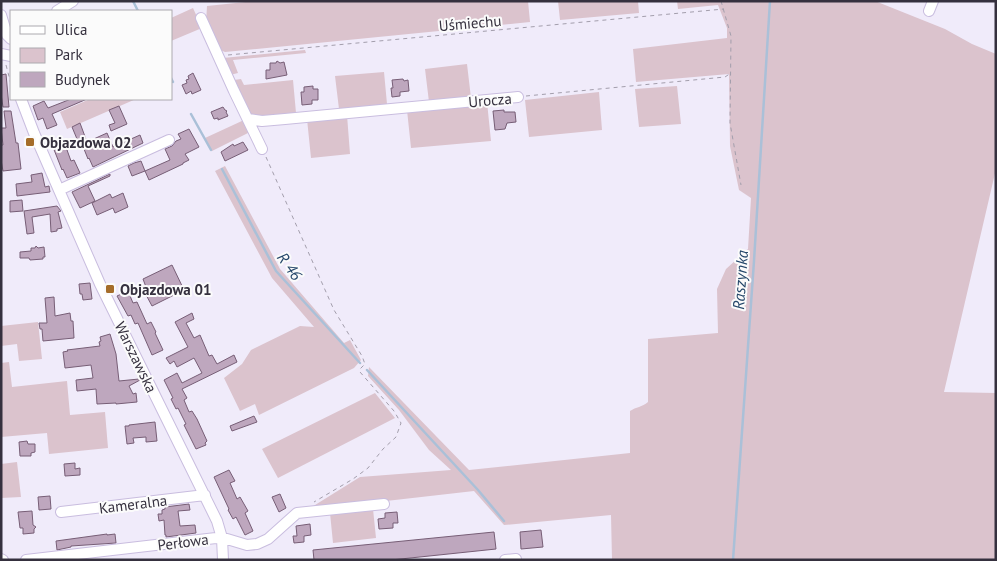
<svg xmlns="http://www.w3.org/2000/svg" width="997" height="561" font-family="'PT Sans',sans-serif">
  <rect width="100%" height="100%" fill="#f0ebfa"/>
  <path fill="#dbc3cd" d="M 255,1 L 528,1 L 530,22 L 225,52 L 218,49 L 206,23 L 207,6 Z
    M 558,1 L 638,1 L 639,13 L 560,20 Z
    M 677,1 L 875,1 L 945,29 L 972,44 L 996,54 L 996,169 L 944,392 L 996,393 L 996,560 L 612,560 L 611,515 L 504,525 L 474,491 L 307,510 L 360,477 L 451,470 L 429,450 L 399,410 L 368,376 L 369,367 L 469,470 L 630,453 L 630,411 C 636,407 642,407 648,402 L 648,339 L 718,333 L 717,289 L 726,269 L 748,249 L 751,198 L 739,190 L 730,146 L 729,74 L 636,82 L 633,49 L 727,38 L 727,28 L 718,5 L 678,9 Z
    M 193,8 L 202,28 L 171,41 L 171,18 Z
    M 305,50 L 306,53 L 233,60 L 238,73 L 230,75 L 223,58 Z
    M 467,64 L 471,98 L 429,102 L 425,69 Z
    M 384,72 L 387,104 L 339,109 L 335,76 Z
    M 241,79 L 244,85 L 293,80 L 296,113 L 256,117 L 251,115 L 232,82 L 234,80 Z
    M 677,86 L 681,124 L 639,127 L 635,89 Z
    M 599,92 L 602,130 L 529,137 L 525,100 Z
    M 90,99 L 136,99 L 67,129 L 60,112 Z
    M 487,102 L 491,141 L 411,148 L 407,110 Z
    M 347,115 L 350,154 L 311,158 L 307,119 Z
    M 244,120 L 250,132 L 212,151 L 205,138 Z
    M 225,166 L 280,269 L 344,343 L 350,340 L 361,360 L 354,368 L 259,415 L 255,404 L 240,411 L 224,378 L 242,364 L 251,350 L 300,326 L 314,327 L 272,278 L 215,171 Z
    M 38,322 L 42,359 L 19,361 L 17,344 L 1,346 L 1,326 Z
    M 9,362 L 12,387 L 67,381 L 70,415 L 105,412 L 108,448 L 49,454 L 47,433 L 1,437 L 1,363 Z
    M 375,393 L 395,418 L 278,478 L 262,449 Z
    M 17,462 L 21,497 L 1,498 L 1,464 Z
    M 373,509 L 376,538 L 333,543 L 330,513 Z"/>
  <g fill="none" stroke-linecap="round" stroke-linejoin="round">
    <path stroke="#aac0d8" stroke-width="2.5" d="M 133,1 L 138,11
      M 171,78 L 173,82
      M 191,114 L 211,150
      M 222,169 L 276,271 L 360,363
      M 367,370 L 478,490 L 504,521
      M 733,560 L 754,261 L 770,1"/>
  </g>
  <path fill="#bea7be" stroke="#775e76" d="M 277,61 L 280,63 L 284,62 L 287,75 L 266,79 L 266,70 L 270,70 L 270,63 L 276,63 Z
    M 193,73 L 201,90 L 192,94 L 191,91 L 186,94 L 182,85 L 187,83 L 186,80 L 189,79 L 188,76 Z
    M 6,74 L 9,107 L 3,107 L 1,94 L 1,75 Z
    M 403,79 L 404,81 L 408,80 L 409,91 L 400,92 L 400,96 L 392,97 L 391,88 L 393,88 L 392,80 Z
    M 313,86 L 313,89 L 318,89 L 318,100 L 312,100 L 312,104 L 302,105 L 301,92 L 304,92 L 304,87 Z
    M 71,99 L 87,99 L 52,114 L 57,125 L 47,129 L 43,118 L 38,120 L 33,106 L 44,101 L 48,108 Z
    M 119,106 L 127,124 L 111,131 L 109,125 L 115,123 L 109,110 Z
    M 223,107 L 225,110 L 227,111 L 226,112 L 228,116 L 218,120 L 218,118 L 214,119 L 211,112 Z
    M 504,110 L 504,112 L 515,112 L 516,122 L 507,123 L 505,129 L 495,130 L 493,111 Z
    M 4,111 L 11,111 L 16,143 L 18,143 L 21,169 L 3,171 L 1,160 L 1,145 L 3,145 L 1,128 L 6,128 Z
    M 80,123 L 87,142 L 107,133 L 113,147 L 140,135 L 143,143 L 93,167 L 89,158 L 88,159 L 82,144 L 67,150 L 71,161 L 74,160 L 80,173 L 67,178 L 63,169 L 62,170 L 51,142 L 62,138 L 64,144 L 77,139 L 72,127 Z
    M 189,129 L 199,147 L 185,154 L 189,160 L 183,163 L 183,164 L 149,180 L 145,171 L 132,176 L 128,166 L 134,163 L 141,161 L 145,171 L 170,160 L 165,149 L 172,146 L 176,141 L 181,139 L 178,134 Z
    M 243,142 L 248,150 L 225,161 L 221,152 L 233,144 L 234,146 Z
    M 42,173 L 45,187 L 49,186 L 50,192 L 17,196 L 16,184 L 32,182 L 31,175 Z
    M 110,174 L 110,176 L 88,186 L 95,201 L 80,208 L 72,192 Z
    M 123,193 L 128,207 L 115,213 L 113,208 L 97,215 L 92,203 L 110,194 L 112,198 Z
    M 22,200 L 23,211 L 10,212 L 10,201 Z
    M 57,206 L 61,211 L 58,212 L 62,228 L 57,229 L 57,231 L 51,232 L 50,214 L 32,217 L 34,233 L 27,234 L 24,211 Z
    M 36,246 L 38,248 L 44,247 L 45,257 L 43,257 L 43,259 L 30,260 L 29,258 L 20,258 L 20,252 L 31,251 L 31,248 L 35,248 Z
    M 172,265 L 184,290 L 152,306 L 144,291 L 145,291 L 144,288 L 146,287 L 143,279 Z
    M 90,283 L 92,299 L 83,300 L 82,294 L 80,294 L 79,284 Z
    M 128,291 L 133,303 L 137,302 L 147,324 L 151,322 L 156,332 L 155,333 L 163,350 L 152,355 L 138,323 L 135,324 L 131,315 L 128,316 L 117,296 Z
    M 54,297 L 55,316 L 70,313 L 71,321 L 73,321 L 74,338 L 43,341 L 42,329 L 40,329 L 39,323 L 47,323 L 45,298 Z
    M 192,313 L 194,319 L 186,323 L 194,338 L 200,335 L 209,356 L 212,355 L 217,364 L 234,355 L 237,362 L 182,389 L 187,398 L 184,400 L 189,412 L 192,411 L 197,419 L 207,441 L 205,443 L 206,445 L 196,449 L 184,425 L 186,424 L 178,408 L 176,409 L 171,399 L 173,398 L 164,380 L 177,373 L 182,383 L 202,373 L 194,358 L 177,367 L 174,361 L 170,364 L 166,358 L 188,347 L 175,322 Z
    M 110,334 L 116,354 L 119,381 L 139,379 L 140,380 L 129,386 L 133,394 L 136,393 L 137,402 L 116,404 L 116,403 L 97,404 L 96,389 L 77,391 L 76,380 L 93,378 L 91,365 L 65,368 L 63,352 L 68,351 L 67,350 L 100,346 L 99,342 L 101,341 L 100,337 Z
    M 254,416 L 257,422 L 232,431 L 230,426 Z
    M 155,422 L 157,441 L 146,442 L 146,437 L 133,438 L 134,443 L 127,444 L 125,426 L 129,426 L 129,425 Z
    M 27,441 L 28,444 L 35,444 L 35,452 L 31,453 L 31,456 L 20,456 L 19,442 Z
    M 75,463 L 75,469 L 80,468 L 80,475 L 65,476 L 64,464 Z
    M 229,470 L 235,481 L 230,483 L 237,499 L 240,497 L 248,511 L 245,513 L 253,531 L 245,535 L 236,517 L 233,519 L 228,510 L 229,509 L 214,477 Z
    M 280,494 L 286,508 L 279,512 L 272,497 Z
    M 50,496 L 51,509 L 39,510 L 38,497 Z
    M 189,504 L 190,510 L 178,511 L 180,526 L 195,525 L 196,533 L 166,537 L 166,535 L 165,535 L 164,520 L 159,521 L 158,514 L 162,514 L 162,510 L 165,509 L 165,507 Z
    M 32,511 L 33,525 L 36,527 L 34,529 L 34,533 L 23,534 L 23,528 L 20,528 L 18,512 Z
    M 397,512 L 398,523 L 393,523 L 393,528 L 379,529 L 378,519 L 385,518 L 385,513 Z
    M 310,524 L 311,535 L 304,536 L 304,542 L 294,543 L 293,536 L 297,536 L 296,526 Z
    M 541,530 L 543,547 L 521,549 L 520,532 Z
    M 494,532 L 496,549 L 391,560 L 314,560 L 313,550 Z
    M 107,534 L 107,535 L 115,534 L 116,543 L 71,546 L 71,547 L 57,550 L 56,541 Z"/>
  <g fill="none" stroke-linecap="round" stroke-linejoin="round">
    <g stroke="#c9bddf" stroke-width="12">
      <path id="minor" d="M 57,11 L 73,1
        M 929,11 L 933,1
        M 1,15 L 7,35 L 11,39
        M 201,18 L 234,91 L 262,149
        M 1,54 L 11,56
        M 21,99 L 34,133 L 100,284 L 217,521 L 222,538 L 223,560
        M 248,119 L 262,121 L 285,119 L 518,97
        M 59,190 L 169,140
        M 61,512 L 205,495
        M 1,559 L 3,560
        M 26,560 L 216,538 L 227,539 L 247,545 L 257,544 L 268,539 L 297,513 L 384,504
        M 505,560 L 516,559 L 516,560"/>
    </g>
    <path stroke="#a39eac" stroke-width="1" stroke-dasharray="4 4" stroke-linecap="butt" d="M 721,1 L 731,36 L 730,123 L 741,185
      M 228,55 L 724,9
      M 6,65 L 11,84
      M 526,96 L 725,77 L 731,73
      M 266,157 L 334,310 L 362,356 L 365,364 L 360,369 L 360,372 L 394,411 L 401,423 L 396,437 L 383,449 L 368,468 L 353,479 L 314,502"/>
    <use href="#minor" stroke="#fff" stroke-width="10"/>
  </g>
  <g fill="#a56d2a" stroke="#fbfbfb" stroke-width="2">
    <rect x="25" y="137" width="10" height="10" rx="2.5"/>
    <rect x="105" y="284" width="10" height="10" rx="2.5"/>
  </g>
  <g text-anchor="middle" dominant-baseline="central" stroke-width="4" stroke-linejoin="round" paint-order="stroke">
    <g font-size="15" fill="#35303e" stroke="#fbfbfb">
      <text transform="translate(470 23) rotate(-5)">Uśmiechu</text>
      <text transform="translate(490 100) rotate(-5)">Urocza</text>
      <text transform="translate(136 357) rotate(64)">Warszawska</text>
      <text transform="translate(133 504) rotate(-7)">Kameralna</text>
      <text transform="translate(183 542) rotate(-7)">Perłowa</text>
    </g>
    <g font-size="15" font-weight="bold" fill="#35303e" stroke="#fbfbfb" text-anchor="start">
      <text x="40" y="142">Objazdowa 02</text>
      <text x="120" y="289">Objazdowa 01</text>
    </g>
    <g font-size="16" font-style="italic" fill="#25476a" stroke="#fbfbfb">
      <text transform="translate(290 266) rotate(54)">R 46</text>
      <text transform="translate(740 280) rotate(-86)">Raszynka</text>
    </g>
  </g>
  <rect width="997" height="561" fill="none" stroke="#35303e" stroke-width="5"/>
  <rect x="10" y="10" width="162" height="90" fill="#fbfbfb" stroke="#acaaaf"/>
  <rect x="20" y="26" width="25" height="8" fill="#ffffff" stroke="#acaaaf"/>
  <text x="55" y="35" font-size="15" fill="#35303e">Ulica</text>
  <rect x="20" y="48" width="25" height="15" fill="#dbc3cd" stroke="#acaaaf"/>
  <text x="55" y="60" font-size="15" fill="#35303e">Park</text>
  <rect x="20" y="72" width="25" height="15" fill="#bea7be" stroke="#acaaaf"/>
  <text x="55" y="85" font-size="15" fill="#35303e">Budynek</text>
</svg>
